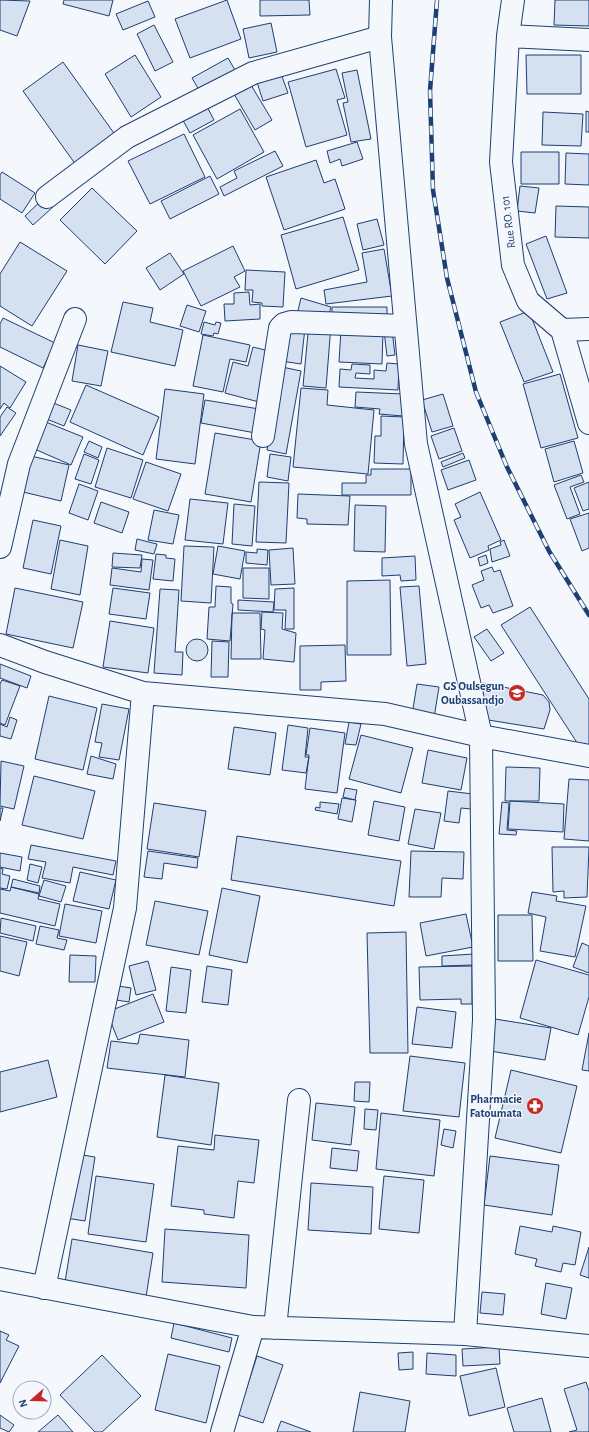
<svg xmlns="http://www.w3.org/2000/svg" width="589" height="1432" font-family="'Alegreya Sans',sans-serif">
  <rect width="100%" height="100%" fill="#f4f7fb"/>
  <path fill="#d5e0f0" stroke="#1d3f73" d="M 0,0 L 30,1 L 17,36 L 0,30 Z
    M 64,0 L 113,0 L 109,16 L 63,4 Z
    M 227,0 L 241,39 L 190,58 L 175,19 Z
    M 260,0 L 309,0 L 310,15 L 260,16 Z
    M 555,0 L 589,0 L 589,26 L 554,25 Z
    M 148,1 L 155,17 L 123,30 L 116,14 Z
    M 271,23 L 277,52 L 249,58 L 243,29 Z
    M 154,25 L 173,62 L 155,71 L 137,34 Z
    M 135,55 L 161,97 L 131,117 L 105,74 Z
    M 526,55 L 581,55 L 581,94 L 527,94 Z
    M 228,58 L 235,70 L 199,90 L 192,78 Z
    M 63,62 L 116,136 L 76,165 L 23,91 Z
    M 336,69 L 345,98 L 337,100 L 347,135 L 306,147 L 288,82 Z
    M 357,70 L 371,139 L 351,142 L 343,103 L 348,102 L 342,73 Z
    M 280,71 L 288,93 L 263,101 L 256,79 Z
    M 251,85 L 272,120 L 255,130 L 234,94 Z
    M 205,103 L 214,120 L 190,133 L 181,117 Z
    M 240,109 L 264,152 L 217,179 L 193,135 Z
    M 586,111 L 589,112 L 589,132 L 586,132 Z
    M 543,112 L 583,114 L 581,146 L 542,145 Z
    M 184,134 L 205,177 L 150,204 L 128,161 Z
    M 357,142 L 363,159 L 342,166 L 340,159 L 330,163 L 327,151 Z
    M 275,151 L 283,166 L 224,196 L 220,187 L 237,178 L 234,171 Z
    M 521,152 L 559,152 L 559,184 L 521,184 Z
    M 566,153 L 589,154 L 589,185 L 565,184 Z
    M 316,160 L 324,183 L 335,179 L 345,209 L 284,230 L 266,177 Z
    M 2,172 L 35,193 L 22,213 L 0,199 L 0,175 Z
    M 210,176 L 219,194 L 170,219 L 161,201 Z
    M 520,186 L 539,188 L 535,213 L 517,211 Z
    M 92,188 L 137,231 L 105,264 L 60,220 Z
    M 45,197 L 53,207 L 33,225 L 25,216 Z
    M 556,206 L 589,207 L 589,238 L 555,237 Z
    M 343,217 L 359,270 L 296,289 L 281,235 Z
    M 377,219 L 384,245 L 363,250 L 357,224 Z
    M 546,236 L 567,293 L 547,299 L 526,244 Z
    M 20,242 L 67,271 L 32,326 L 0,306 L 0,274 Z
    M 233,246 L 245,271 L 234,277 L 240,287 L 201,306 L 183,271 Z
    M 384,249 L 392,296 L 326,304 L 324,290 L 367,282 L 362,253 Z
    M 170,253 L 184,274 L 160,290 L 146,268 Z
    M 246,270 L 285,272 L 283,307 L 262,306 L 262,303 L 252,302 L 253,290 L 245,290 Z
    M 249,292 L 250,305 L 260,304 L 260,319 L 225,321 L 224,304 L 234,304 L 234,293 Z
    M 301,298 L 331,307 L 328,318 L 296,319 Z
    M 123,302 L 153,308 L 150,322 L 183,330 L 175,366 L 111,352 Z
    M 187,305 L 206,311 L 199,332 L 180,326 Z
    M 332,307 L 387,307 L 387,315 L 332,324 Z
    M 529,311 L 553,372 L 524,382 L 500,322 Z
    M 3,318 L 55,343 L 43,368 L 0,347 L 0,324 Z
    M 204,322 L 215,325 L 216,322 L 221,323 L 218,334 L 214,333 L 213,336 L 201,334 Z
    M 309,323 L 331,325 L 326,388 L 303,386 Z
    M 285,326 L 305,328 L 301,364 L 281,361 Z
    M 341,329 L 383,331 L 382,364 L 339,362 Z
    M 392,330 L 395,355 L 387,356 L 384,331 Z
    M 203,335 L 250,345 L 246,362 L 230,359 L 223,392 L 193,386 Z
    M 78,345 L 108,351 L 101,386 L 72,381 Z
    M 253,347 L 273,352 L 259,402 L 225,393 L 233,362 L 248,366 Z
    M 387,363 L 399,364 L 398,390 L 339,387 L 340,369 L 351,370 L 352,364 L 370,365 L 370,374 L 356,373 L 355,378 L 374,379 L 374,370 L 386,371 Z
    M 0,366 L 26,382 L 10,408 L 4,403 L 0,409 Z
    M 282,367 L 301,371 L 286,454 L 267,450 Z
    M 560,374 L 578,438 L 541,448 L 523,384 Z
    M 86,385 L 159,417 L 143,455 L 70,422 Z
    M 301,388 L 328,390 L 327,405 L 374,410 L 368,474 L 293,467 Z
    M 165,389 L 204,394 L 195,464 L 156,459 Z
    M 356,392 L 404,394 L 403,416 L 379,414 L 380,409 L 355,407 Z
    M 443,394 L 453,426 L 432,432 L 422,400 Z
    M 205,400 L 265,410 L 261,434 L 201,423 Z
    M 51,402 L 71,410 L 64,426 L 44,418 Z
    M 7,407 L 16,413 L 0,436 L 0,417 Z
    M 381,416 L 404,417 L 403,464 L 374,463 L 375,436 L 381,436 Z
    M 41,420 L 83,437 L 71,465 L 30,447 Z
    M 454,428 L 462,451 L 439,459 L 431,436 Z
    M 215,433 L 261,441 L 251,502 L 205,494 Z
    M 89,441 L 102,447 L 98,458 L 84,452 Z
    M 574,441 L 583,473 L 554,482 L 545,449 Z
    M 107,448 L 143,460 L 131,498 L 95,487 Z
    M 463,453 L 465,458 L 443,467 L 441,462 Z
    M 84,454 L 99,460 L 91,484 L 75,479 Z
    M 270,454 L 291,457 L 288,481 L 267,477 Z
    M 31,456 L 69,465 L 61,501 L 23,492 Z
    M 469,460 L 476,480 L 448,490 L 441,470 Z
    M 146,462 L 181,474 L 168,511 L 133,499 Z
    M 371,469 L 411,469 L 411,495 L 342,495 L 342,483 L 366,483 L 366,475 L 371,475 Z
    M 581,475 L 584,482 L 570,487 L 580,514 L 567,519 L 554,485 Z
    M 259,482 L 289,483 L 286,543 L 256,542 Z
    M 589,482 L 589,509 L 583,511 L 574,488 Z
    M 79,484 L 98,491 L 88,520 L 69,513 Z
    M 480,492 L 501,540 L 488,546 L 489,550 L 470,558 L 454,520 L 461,517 L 455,504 Z
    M 298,494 L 350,496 L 348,525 L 307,524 L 307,519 L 297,518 Z
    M 190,499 L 228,503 L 223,544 L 185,540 Z
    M 101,502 L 129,512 L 122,533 L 94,523 Z
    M 234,504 L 255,506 L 252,546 L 232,544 Z
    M 355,505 L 386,506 L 385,552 L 354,551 Z
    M 154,510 L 179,515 L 173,544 L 148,540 Z
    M 589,513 L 589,548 L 582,551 L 570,519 Z
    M 33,520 L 61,526 L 51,574 L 23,568 Z
    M 137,539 L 157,544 L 154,554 L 135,550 Z
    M 60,540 L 88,546 L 80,595 L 51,589 Z
    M 504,540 L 510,556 L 492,562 L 490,549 L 501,545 L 500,542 Z
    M 184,546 L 214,547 L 211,603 L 181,601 Z
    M 218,546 L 245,551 L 240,579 L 213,574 Z
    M 293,548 L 295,584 L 271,585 L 269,550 Z
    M 257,549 L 268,550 L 267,565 L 246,563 L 246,552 L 257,553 Z
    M 113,553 L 142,555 L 140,568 L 112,567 Z
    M 156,554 L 166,555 L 166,558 L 175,559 L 173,581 L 153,579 Z
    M 486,555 L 488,563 L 480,566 L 478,558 Z
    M 415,556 L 416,580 L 401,581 L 400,575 L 382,576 L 382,558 Z
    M 142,559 L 153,560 L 149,590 L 110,585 L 112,568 L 141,572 Z
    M 492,567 L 494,572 L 500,570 L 513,606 L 493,613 L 489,605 L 481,608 L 472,585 L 484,580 L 481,571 Z
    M 243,568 L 269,568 L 269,599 L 243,598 Z
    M 390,580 L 391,655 L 347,655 L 347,581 Z
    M 216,586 L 231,587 L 231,603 L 233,604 L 230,641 L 207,639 L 209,607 L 215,607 Z
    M 419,586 L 426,664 L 407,666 L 400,587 Z
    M 15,588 L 83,602 L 73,648 L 6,634 Z
    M 113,588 L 150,593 L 146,619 L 109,614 Z
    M 294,588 L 294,629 L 285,629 L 286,610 L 274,610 L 275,589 Z
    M 160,589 L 179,590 L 175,652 L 183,652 L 182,675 L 154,673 Z
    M 238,600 L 274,602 L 273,612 L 238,610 Z
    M 530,607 L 589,699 L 589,748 L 583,752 L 501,625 Z
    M 262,612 L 283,613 L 282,629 L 296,633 L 294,662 L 263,659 L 265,630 L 261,629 Z
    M 232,613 L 260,613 L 261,659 L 231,659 Z
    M 110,621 L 154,628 L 148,673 L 103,667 Z
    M 487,629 L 504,653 L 491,661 L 474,637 Z
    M186 650a11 11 0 1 1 22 0a11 11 0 1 1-22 0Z
    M 212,641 L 229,642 L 228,677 L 211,677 Z
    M 345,645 L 346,681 L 321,682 L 321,690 L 300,690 L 300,646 Z
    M 0,664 L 31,676 L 27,688 L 0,678 Z
    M 2,680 L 20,686 L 5,725 L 0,723 L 0,684 Z
    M 483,683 L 543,695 L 549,702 L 550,710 L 544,729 L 482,719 Z
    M 417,684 L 439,687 L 434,718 L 412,715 Z
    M 49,696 L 97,708 L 83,770 L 35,759 Z
    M 102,704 L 129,709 L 119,760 L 99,757 L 102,743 L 95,742 Z
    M 10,717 L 17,720 L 11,739 L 0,736 L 0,724 L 7,727 Z
    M 349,722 L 361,724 L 356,745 L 345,744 Z
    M 288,725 L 308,728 L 305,757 L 309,757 L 306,773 L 282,770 Z
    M 234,727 L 276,733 L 270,775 L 228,769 Z
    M 310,728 L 345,733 L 337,793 L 305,789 L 309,755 L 306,755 Z
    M 361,735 L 413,748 L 401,793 L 349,779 Z
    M 428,750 L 467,758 L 461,790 L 422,783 Z
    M 91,756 L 116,764 L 113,779 L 87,774 Z
    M 1,761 L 24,766 L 14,809 L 0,806 Z
    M 506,767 L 540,768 L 539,801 L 505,801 Z
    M 34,776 L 95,791 L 83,839 L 22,825 Z
    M 569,779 L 589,780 L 589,841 L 564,839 Z
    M 345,788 L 357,790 L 355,800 L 343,797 Z
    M 448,791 L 473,794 L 471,809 L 461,808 L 459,823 L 444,821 Z
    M 342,798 L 356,800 L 352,822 L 338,819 Z
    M 374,801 L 405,807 L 399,841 L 368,835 Z
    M 510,801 L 564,804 L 563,832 L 508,829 Z
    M 320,802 L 339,804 L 337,814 L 315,810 L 316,807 L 320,808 Z
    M 502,802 L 509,803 L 507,830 L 517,831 L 516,835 L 499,834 Z
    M 154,803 L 206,811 L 199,857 L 147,849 Z
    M 0,808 L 3,808 L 0,821 Z
    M 415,809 L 441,813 L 434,849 L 408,844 Z
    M 237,836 L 401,861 L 394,906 L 231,880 Z
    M 31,845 L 116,861 L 113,875 L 73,867 L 70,883 L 42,878 L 46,862 L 28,859 Z
    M 552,847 L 589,847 L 587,897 L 564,898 L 564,891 L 553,892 Z
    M 148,851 L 198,858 L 197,868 L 164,863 L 162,879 L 144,877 Z
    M 411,851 L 464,852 L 463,879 L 442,878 L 441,897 L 409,897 Z
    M 0,853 L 22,857 L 20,871 L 0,867 Z
    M 30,864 L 42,867 L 38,883 L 27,880 Z
    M 0,868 L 3,869 L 2,874 L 10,876 L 7,889 L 0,888 Z
    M 80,872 L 116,880 L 109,909 L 73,901 Z
    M 13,879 L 40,886 L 39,893 L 11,887 Z
    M 44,880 L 66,886 L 61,902 L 39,896 Z
    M 11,887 L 39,894 L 38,899 L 60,904 L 55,926 L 0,913 L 0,889 L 10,891 Z
    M 222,888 L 260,896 L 247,963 L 209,955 Z
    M 532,892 L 557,896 L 556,901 L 586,906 L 575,957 L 540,951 L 546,917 L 528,913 Z
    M 155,901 L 208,911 L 199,955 L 146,945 Z
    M 65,904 L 102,911 L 96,943 L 59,936 Z
    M 466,914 L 473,947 L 426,956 L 420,923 Z
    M 498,915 L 532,915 L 533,961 L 498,961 Z
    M 1,918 L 36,926 L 33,941 L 0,933 Z
    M 40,926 L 59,930 L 57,938 L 67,940 L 64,950 L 36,944 Z
    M 406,932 L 408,1053 L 370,1053 L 367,933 Z
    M 0,936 L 27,942 L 19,976 L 0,971 Z
    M 582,943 L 589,946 L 589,973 L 573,967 Z
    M 474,954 L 474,965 L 442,966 L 442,956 Z
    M 70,955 L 96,956 L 95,982 L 69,982 Z
    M 536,960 L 589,975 L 589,997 L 578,1035 L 520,1018 Z
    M 148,961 L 156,990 L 136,995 L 129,966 Z
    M 207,966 L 232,970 L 228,1005 L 202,1002 Z
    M 472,966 L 472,1004 L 461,1004 L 461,999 L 420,1000 L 419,967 Z
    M 171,967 L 191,970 L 186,1013 L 166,1011 Z
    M 112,985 L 131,988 L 129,1002 L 110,999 Z
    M 153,994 L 164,1022 L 118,1040 L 107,1012 Z
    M 417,1007 L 456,1012 L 452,1048 L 412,1044 Z
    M 495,1019 L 551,1028 L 545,1060 L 490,1051 Z
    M 589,1033 L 589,1071 L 582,1070 Z
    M 140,1034 L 189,1040 L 185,1077 L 107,1068 L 111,1041 L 138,1044 Z
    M 410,1056 L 465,1063 L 459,1117 L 403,1111 Z
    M 48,1060 L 57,1097 L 0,1112 L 0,1072 Z
    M 511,1070 L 577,1086 L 561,1153 L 495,1138 Z
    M 165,1075 L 219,1083 L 211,1145 L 157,1137 Z
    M 355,1082 L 370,1082 L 369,1102 L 354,1101 Z
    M 316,1103 L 355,1107 L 351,1145 L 312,1140 Z
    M 365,1109 L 378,1110 L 376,1130 L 364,1129 Z
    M 381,1113 L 440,1120 L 434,1176 L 376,1169 Z
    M 444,1129 L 456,1131 L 453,1148 L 441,1145 Z
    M 215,1135 L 259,1140 L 254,1183 L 238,1181 L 234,1218 L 204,1214 L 204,1210 L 171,1206 L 178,1146 L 214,1150 Z
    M 332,1148 L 359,1151 L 357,1171 L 330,1168 Z
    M 76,1154 L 95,1157 L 85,1221 L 66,1218 Z
    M 490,1156 L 559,1165 L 552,1215 L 484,1205 Z
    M 96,1176 L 154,1184 L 146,1242 L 88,1234 Z
    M 384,1176 L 424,1180 L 419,1233 L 379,1229 Z
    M 311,1183 L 373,1187 L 371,1234 L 308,1230 Z
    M 520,1226 L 552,1232 L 553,1226 L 581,1232 L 575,1265 L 563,1263 L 561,1272 L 535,1266 L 537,1259 L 515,1254 Z
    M 165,1229 L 249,1235 L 246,1288 L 162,1282 Z
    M 72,1239 L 153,1253 L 146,1297 L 65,1282 Z
    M 589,1247 L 589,1278 L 580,1275 Z
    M 546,1283 L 572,1288 L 566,1319 L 541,1314 Z
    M 482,1292 L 505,1294 L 503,1315 L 480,1313 Z
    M 174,1323 L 232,1338 L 229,1352 L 171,1338 Z
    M 0,1331 L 9,1335 L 6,1340 L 19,1346 L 0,1383 Z
    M 499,1347 L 500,1364 L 463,1366 L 462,1349 Z
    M 413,1352 L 413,1369 L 399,1370 L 398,1353 Z
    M 427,1353 L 456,1355 L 456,1376 L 426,1374 Z
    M 168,1354 L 220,1366 L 206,1423 L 155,1410 Z
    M 102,1355 L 141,1396 L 102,1432 L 95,1432 L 60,1395 Z
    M 257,1356 L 283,1365 L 263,1423 L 238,1415 Z
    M 496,1368 L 505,1407 L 469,1416 L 460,1376 Z
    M 586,1382 L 589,1391 L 589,1432 L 569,1432 L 577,1430 L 564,1389 Z
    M 360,1392 L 410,1401 L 405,1432 L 353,1432 Z
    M 542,1398 L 551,1432 L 514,1432 L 507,1408 Z
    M 0,1415 L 14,1425 L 9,1432 L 0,1428 Z
    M 58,1415 L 73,1432 L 38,1432 Z
    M 281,1421 L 311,1432 L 277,1432 Z"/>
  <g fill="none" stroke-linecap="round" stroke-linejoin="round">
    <g stroke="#1d3f73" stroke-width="24">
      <path id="minor" d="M 381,0 L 380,37 L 416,444 L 481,736 L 484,1020 L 465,1334
        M 513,0 L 508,36 L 501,162 L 513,265 L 528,301 L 562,330 L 589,423
        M 508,36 L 589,40
        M 47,197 L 127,137 L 253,73 L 380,37
        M 562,330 L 589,329
        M 263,436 L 280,328 L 284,324 L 291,322 L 405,326
        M 0,547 L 19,464 L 75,319
        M 0,645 L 45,662 L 143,693 L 385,714 L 481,736 L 589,756
        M 0,1279 L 253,1327 L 465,1334 L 589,1346
        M 44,1288 L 125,908 L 143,693
        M 275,1328 L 299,1100
        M 222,1432 L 253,1327"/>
    </g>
    <use href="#minor" stroke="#f4f7fb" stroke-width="22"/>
    <g stroke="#1d3f73" stroke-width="4.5">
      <path id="rail" d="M 437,0 L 430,91 L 433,190 L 447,278 L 476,392 L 507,467 L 549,551 L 589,615"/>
    </g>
    <use href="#rail" stroke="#f4f7fb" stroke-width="3" stroke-dasharray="9" stroke-linecap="butt"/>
  </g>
  <defs>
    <g id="school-disc" transform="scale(0.9)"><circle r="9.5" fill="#c62828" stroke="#f4f7fb"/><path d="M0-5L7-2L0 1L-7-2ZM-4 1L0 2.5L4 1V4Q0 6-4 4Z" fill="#fff"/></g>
    <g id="pharmacy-disc" transform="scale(0.9)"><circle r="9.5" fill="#c62828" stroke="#f4f7fb"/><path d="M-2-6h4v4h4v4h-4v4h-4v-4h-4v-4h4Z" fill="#fff"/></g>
  </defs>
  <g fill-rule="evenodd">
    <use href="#school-disc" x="517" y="693"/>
    <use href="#pharmacy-disc" x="535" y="1106"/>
  </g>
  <g text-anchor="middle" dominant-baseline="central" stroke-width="3" stroke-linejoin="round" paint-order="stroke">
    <g font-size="12" fill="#1d3f73" stroke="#f4f7fb">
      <text transform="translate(508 222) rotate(-97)">Rue RO. 101</text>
    </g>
    <g font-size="12" font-weight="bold" fill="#1d3f73" stroke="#f4f7fb" text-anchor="end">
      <text x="504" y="686">GS Oulsegun<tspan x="504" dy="14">Oubassandjo</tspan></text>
      <text x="522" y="1099">Pharmacie<tspan x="522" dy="14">Fatoumata</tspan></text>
    </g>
  </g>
  <g transform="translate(32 1400) rotate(250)"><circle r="19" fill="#f4f7fb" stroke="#9eadc5"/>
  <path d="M0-3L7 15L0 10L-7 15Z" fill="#c62828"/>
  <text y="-6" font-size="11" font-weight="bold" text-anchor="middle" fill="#1d3f73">N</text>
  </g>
</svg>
